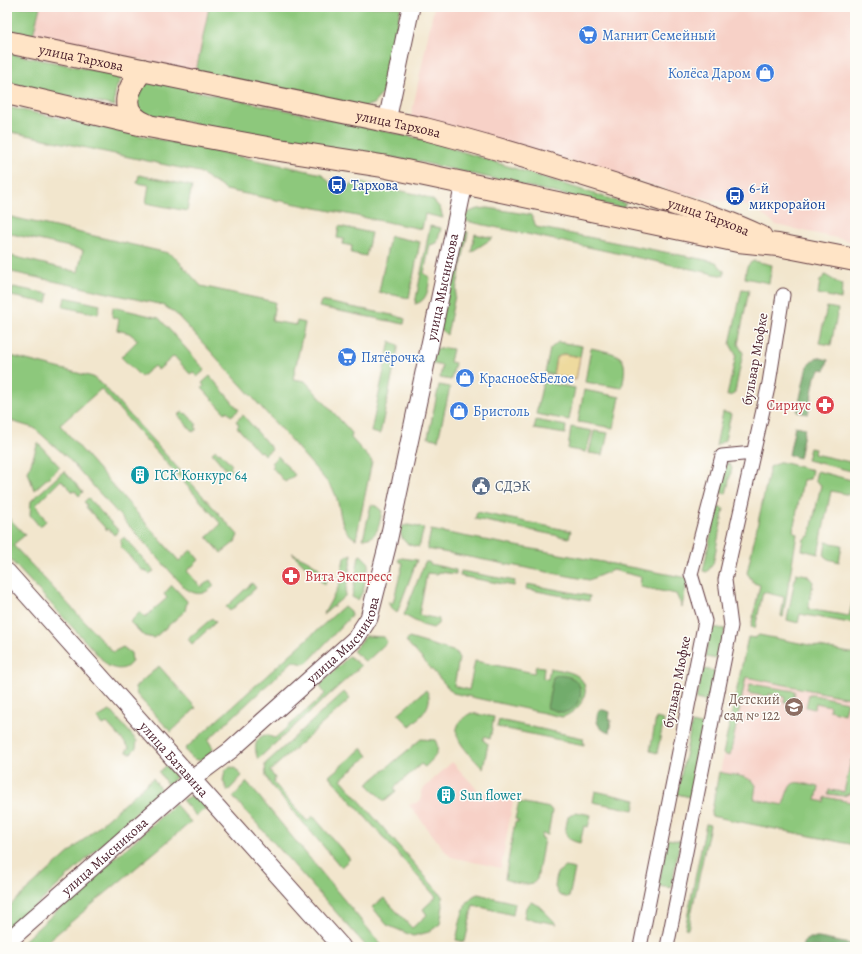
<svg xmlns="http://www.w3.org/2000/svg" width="862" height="954" font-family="Alegreya,serif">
  <rect width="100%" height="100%" fill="#fdfcf7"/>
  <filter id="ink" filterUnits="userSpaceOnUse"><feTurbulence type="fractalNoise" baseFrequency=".025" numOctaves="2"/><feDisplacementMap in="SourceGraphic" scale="8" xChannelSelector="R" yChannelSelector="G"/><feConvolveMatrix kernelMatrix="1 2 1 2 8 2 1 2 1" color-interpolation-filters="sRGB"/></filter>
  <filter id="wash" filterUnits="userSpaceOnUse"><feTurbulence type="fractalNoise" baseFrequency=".012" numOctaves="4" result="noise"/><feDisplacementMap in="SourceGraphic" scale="16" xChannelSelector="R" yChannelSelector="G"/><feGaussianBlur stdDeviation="0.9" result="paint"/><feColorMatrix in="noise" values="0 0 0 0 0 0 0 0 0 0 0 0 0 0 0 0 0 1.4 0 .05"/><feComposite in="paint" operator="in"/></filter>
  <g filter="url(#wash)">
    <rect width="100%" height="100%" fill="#f2e6cd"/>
    <path fill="#f7d1c7" d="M 40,7 L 209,7 L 196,72 L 33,35 Z
      M 434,7 L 855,7 L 855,242 L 776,225 L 752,207 L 677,193 L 616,174 L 411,117 Z
      M 748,637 L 855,659 L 855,845 L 711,816 Z
      M 452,762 L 479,791 L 513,801 L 501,868 L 451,857 L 446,852 L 409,805 L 421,801 L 421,791 Z"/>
    <path fill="#8dc87c" stroke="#6c7454" d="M 7,7 L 40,7 L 33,35 L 7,30 Z
      M 209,7 L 401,7 L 383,93 L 373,104 L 363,107 L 196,72 Z
      M 7,53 L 123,76 C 116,85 113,95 115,106 L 7,83 Z
      M 149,81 L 426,140 L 626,204 L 622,208 L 420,162 L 292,142 L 140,113 L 133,93 Z
      M 7,107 L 322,174 L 330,183 L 348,186 L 359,182 L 421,195 L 433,200 L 440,208 L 443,218 L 425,214 L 422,229 L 226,190 L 199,172 L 7,131 Z
      M 139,175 L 192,186 L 187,211 L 146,203 L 149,185 L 137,183 Z
      M 488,208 L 532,215 L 536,227 L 716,262 L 724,271 L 724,276 L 461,220 C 469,210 475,209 488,208 Z
      M 7,216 L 168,253 L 174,256 L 201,286 L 275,302 L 272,321 L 296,325 L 297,321 L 305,323 L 293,379 L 305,381 L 352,433 L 351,438 L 372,461 L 356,539 C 334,527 345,503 329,484 C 279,426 228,370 176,314 L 163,305 L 7,271 L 7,255 L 78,272 L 83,250 L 7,233 Z
      M 339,226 L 371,233 L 366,256 L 351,253 L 352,246 L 343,244 L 344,239 L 337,238 Z
      M 430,226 L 441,228 L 437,243 L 430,245 L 424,273 L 430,278 C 428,288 428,301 415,304 Z
      M 458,230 L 468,232 L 447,335 L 439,328 Z
      M 475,234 L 493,238 L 471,252 Z
      M 390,236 L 420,242 L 409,298 L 379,292 Z
      M 754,261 L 772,265 L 769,283 L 745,278 C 746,270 746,264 754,261 Z
      M 825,275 L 842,285 L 841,299 L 818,294 L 820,281 Z
      M 13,287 L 49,294 L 47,303 L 11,296 Z
      M 742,289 L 749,290 L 738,344 L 743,353 L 735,392 L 733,395 L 727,396 L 736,355 L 730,344 Z
      M 65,297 L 100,305 L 98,314 L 63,307 Z
      M 321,301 L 397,316 L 405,319 L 404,324 L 319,307 Z
      M 113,307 L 159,318 L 205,370 L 197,377 L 193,372 L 190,374 L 174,356 L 158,370 L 154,366 L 141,377 L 121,357 L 138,340 L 129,333 L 117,330 L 119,319 L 112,317 Z
      M 827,307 L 838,309 L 831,345 L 819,343 Z
      M 390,341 L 398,345 L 398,349 L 380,434 L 371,432 Z
      M 558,342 L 582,346 L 580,357 L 563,354 L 556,359 L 553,375 L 545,373 L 550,349 Z
      M 444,348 L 453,349 L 450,362 L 455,363 L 451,380 L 440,378 L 442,366 L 430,363 L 436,350 Z
      M 591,348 C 622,355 629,354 622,388 L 585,382 Z
      M 7,355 L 93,377 L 103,385 L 238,535 L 235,542 L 221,553 L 207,537 L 221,524 L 101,389 L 60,425 L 179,561 L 191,550 L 199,560 L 187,571 L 201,587 L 210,580 L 214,586 C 203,595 198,596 186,589 L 67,457 L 34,428 L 7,420 Z
      M 210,376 L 239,410 L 231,416 L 227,411 L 225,413 L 202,388 L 204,386 L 202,383 Z
      M 543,382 L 575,388 L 569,420 L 536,414 Z
      M 439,385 L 450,387 L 438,440 L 428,437 Z
      M 584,390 L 620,397 L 614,428 L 578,422 Z
      M 183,412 L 185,414 L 186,413 L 197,425 L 195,426 L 197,429 L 193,432 L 178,415 Z
      M 723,412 L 731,414 L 725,440 L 716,446 Z
      M 243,415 L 272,449 L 264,455 L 261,451 L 259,452 L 237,427 L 239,425 L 236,421 Z
      M 536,420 L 566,426 L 565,434 L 534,429 Z
      M 571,427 L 592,431 L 586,452 L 568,449 Z
      M 594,431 L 608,433 L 603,455 L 589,453 Z
      M 38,443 L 60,467 L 34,490 L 28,472 Z
      M 810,448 L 815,449 L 814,454 L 850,462 L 851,457 L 855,458 L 855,472 L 807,460 Z
      M 216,450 L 218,453 L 220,452 L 232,465 L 230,467 L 232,469 L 228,472 L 212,453 Z
      M 278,456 L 295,475 L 285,482 L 272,467 L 274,465 L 271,463 Z
      M 727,461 L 732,468 L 726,494 L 719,492 Z
      M 781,462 L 812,470 L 810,479 L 803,480 L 793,531 L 797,534 L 783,617 L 781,616 L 784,597 L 763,592 L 755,628 L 751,627 L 760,585 L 754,583 L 747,573 L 770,467 Z
      M 64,471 L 83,492 L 79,496 L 75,491 L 73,492 L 61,480 L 36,505 L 46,521 L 40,527 L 30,515 L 31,501 Z
      M 817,471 L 855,481 L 855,496 L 831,491 L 818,554 L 802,550 L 804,539 L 810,535 L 821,485 L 815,480 Z
      M 88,498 L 119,531 L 114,535 L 109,529 L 107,530 L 86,507 L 87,505 L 84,502 Z
      M 371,505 L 376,506 L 382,511 C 379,524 379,538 363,539 Z
      M 717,507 L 724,509 L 713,564 L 707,572 L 703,571 Z
      M 477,512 L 571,531 L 569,538 L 475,519 Z
      M 7,516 L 25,535 L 13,545 L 113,652 L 123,647 L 131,653 L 132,661 C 126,671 117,670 108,666 L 7,556 Z
      M 408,525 L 424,528 L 419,547 C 408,545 402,543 400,530 L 403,526 Z
      M 431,530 L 688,578 L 682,607 L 676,594 L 640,587 L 641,577 L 613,570 L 589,580 L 427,549 Z
      M 124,537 L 154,571 L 149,574 L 145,570 L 143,571 L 120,546 L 122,544 L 120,541 Z
      M 826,542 L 842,545 L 839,562 L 828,559 L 824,556 Z
      M 292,553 C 305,559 318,564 326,577 L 325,585 Z
      M 352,554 L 345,596 L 323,615 L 339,586 L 344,558 Z
      M 361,555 L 369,563 L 363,591 L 358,600 L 352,597 L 359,556 Z
      M 402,558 L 417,560 L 397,613 L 391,608 L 388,602 L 393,603 L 403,563 L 398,561 L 399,559 Z
      M 425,562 L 429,562 L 430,564 L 456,570 L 456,574 L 438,572 L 437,574 L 427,573 L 419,615 L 439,619 L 438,624 L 433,628 L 422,625 L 404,615 Z
      M 461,571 L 515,581 L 514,586 L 460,576 Z
      M 796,573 L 807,575 L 813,582 L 808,609 L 849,616 L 855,591 L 855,624 L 800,614 L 798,623 L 787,620 Z
      M 252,583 L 256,588 L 230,611 L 226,607 Z
      M 527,584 L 590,596 L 589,601 L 526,589 Z
      M 172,585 L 187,601 L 185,611 L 154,638 L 144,636 L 130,622 L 140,612 L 145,617 L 167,598 L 164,594 Z
      M 344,606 L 350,611 L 351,616 L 308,662 L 303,664 L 293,661 L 208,740 L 213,748 C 212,752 210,753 207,756 C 198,764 191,759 185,749 Z
      M 212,618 L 216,622 L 192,644 L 188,639 Z
      M 711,627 L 725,629 L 718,659 L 705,657 Z
      M 759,635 L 855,654 L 854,699 L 746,677 L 730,756 L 723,754 L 748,637 L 755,638 Z
      M 366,636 L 384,637 L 387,642 L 366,662 L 353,651 Z
      M 409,638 L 456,652 L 459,659 L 454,686 L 469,690 L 475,661 L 534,673 L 536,666 L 544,667 L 543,678 L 548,679 L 550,668 C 559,670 573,671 580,678 C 594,693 577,713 562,717 L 453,693 L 406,641 Z
      M 349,656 L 361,666 L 258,759 C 254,750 254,738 265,735 L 275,738 L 325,694 L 320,686 L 323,682 Z
      M 159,666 L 196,708 L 171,732 L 137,695 L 135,687 Z
      M 703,669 L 716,671 L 709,702 L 696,699 Z
      M 750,684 L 795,691 L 793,703 L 784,702 L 785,697 L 769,694 L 768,697 L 748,693 Z
      M 426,690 C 436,703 420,718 410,726 L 398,714 Z
      M 344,692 L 350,699 L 270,771 L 275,778 L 274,783 L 307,821 L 313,816 L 350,859 L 341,867 L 270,784 L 266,776 L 265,764 Z
      M 809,694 L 847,702 L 844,714 L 829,710 L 830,706 L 816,703 L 814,709 L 806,707 Z
      M 109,711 L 112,712 L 137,741 L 136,748 L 130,754 L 126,751 L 129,748 L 128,746 L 107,723 L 103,725 L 97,718 Z
      M 471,713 L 494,717 L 490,739 L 485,736 L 483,740 L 488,744 L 483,769 C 469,752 439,731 471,713 Z
      M 656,718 L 664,720 L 657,753 L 650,751 Z
      M 499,720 L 583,738 L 584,745 L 497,727 Z
      M 692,723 L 705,726 L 690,797 L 677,794 Z
      M 421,739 L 435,740 C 442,752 433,759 425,767 L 421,764 L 394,788 L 396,791 L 384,801 L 368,785 L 371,781 Z
      M 362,748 L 368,756 L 341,779 L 442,896 L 443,906 L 440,924 L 429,932 L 413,936 L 387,925 L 372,907 L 384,898 L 412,928 L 427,915 L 423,909 L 436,897 L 329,776 Z
      M 851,760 L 855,761 L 855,772 L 851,793 L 844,796 L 828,794 L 829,790 L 844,792 Z
      M 166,765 L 175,776 L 170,789 L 159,772 Z
      M 231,767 L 235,768 L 242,776 L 228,791 L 223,781 L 225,770 Z
      M 719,772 C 730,775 750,775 756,785 L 754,799 L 783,805 C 792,777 791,781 819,787 L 816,800 L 824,802 L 825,797 L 855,803 L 855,815 L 852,814 L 849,828 L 855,830 L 855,845 L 711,816 Z
      M 153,778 L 164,795 L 154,796 L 7,933 L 7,908 Z
      M 247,782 L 383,947 L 367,947 L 233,797 Z
      M 595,791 L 636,800 L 634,810 L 593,802 Z
      M 191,796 L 198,799 L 206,808 L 196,816 L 182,800 Z
      M 519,802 L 550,808 L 552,811 L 548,835 L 542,834 L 541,838 L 544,839 L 537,879 C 532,888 513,883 505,879 L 515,822 L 518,822 L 518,820 L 515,819 Z
      M 175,804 L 191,822 L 41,947 L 17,947 Z
      M 576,812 L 591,815 L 588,827 L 584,826 L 580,843 C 562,839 565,832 568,817 Z
      M 706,824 L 710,825 L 688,929 L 685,928 Z
      M 668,839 L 680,841 L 671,888 L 658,886 Z
      M 565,867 L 575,869 L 569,898 L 559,895 L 555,887 L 557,873 Z
      M 478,894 L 515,903 L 513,915 L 473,905 L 465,942 L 456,940 C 460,926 462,898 478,894 Z
      M 531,902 L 539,906 L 557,924 L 524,918 L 526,907 Z"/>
    <path fill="#72ac6c" stroke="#5e664c" d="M 817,357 L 828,360 L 825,370 L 821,369 L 815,377 L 808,414 L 797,412 L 807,366 Z
      M 795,426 L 805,428 L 799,458 L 789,455 Z
      M 558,675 C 564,676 570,676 575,680 C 587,690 578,710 565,712 C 559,713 552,709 547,708 L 553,677 Z
      M 600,709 L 610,712 L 609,719 L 611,720 L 609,733 C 598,729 593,720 600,709 Z
      M 810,938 L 819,938 L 855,945 L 855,947 L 802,947 L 804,941 Z"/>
    <path fill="#eeda9e" stroke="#9c7c64" d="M 563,354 L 580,357 L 576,380 L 553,375 L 556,358 Z"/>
  </g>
  <g filter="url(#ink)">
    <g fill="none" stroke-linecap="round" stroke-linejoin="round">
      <g stroke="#633d43" stroke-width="15">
        <path id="pedestrian" d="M 640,947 L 705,621 L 691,574 L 722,456 L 753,453
          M 667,947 L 731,626 L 725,580 L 769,383 L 783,295"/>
      </g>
      <g stroke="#633d43" stroke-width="19">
        <g id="minor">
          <path d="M 387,121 L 411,7"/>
          <path id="s1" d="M 7,572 L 342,947"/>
          <path id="s2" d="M 7,942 L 192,779 L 231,750 L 356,638 L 369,618 L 387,547 L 464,184"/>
        </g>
      </g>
      <g stroke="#633d43" stroke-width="24">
        <g id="secondary">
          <path id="s3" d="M 7,42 L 425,129 C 495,147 563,168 632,190 C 676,205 719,217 761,237"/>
          <path d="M 142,70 C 127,90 116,112 147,125"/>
          <path d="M 7,93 L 148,126 L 273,149 L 382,166 L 738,241 L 778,245 L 855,260"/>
        </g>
      </g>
      <use href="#pedestrian" stroke="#fff" stroke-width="13"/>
      <use href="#minor" stroke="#fff" stroke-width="17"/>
      <use href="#secondary" stroke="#ffe4c6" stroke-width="22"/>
    </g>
  </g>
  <defs>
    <g id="supermarket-disc" transform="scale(1)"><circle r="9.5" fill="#3f7fe0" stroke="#fdfcf7"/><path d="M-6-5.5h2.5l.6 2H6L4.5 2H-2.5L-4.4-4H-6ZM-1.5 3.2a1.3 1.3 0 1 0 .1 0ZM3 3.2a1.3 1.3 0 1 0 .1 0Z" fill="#fff"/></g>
    <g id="shop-disc" transform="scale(1)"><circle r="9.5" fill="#3f7fe0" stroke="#fdfcf7"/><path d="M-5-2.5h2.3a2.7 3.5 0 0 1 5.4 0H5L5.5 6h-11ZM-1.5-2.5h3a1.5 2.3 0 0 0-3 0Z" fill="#fff"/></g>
    <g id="bus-disc" transform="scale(1)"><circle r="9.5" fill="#1a4fb4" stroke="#fdfcf7"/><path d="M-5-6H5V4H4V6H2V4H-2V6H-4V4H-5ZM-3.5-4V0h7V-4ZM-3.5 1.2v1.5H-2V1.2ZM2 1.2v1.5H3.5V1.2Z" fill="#fff"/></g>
    <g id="pharmacy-disc" transform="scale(1)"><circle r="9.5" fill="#e0444e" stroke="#fdfcf7"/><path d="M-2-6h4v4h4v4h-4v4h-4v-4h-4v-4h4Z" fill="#fff"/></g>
    <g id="building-disc" transform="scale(1)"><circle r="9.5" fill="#0f9aa8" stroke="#fdfcf7"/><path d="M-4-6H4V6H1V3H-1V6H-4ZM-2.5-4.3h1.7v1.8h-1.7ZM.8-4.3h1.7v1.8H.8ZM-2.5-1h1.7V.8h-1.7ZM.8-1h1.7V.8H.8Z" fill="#fff"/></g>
    <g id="civic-disc" transform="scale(1)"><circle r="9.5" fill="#5c6f8a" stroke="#fdfcf7"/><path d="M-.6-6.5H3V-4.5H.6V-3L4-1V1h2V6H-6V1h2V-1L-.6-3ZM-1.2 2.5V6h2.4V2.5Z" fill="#fff"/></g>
    <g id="school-disc" transform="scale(1)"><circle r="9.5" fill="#8d6e63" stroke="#fdfcf7"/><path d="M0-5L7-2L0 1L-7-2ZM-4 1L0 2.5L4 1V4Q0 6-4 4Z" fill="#fff"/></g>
  </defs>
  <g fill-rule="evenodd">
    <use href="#supermarket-disc" x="588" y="35"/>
    <use href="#shop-disc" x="765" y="73"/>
    <use href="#bus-disc" x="337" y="185"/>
    <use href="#bus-disc" x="735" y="196"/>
    <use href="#supermarket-disc" x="347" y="357"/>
    <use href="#shop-disc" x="465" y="378"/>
    <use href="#pharmacy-disc" x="825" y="405"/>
    <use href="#shop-disc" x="459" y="411"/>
    <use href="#building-disc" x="140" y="475"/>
    <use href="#civic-disc" x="481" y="486"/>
    <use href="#pharmacy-disc" x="291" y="576"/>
    <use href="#school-disc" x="794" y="707"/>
    <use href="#building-disc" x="446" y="795"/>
  </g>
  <g text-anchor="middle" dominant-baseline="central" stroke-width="3" stroke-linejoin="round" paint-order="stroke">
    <g font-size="14" fill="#366cbe" stroke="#fdfcf7" text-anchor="start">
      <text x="602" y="35">Магнит Семейный</text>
      <text x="751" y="73" text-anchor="end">Колёса Даром</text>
      <text x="361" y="357">Пятёрочка</text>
      <text x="479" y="378">Красное&amp;Белое</text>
      <text x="473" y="411">Бристоль</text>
    </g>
    <g font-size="14" fill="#4a1f2b" stroke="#fdfcf7">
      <text stroke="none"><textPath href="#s3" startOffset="76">улица Тархова</textPath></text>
      <text stroke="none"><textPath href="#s3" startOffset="400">улица Тархова</textPath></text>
      <text stroke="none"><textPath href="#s3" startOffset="724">улица Тархова</textPath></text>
      <text stroke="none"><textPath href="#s2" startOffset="826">улица Мысникова</textPath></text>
      <text transform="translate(755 359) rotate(-80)">бульвар Мюфке</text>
      <text stroke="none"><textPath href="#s2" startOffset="454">улица Мысникова</textPath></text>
      <text transform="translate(677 682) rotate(-79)">бульвар Мюфке</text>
      <text stroke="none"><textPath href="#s1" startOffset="251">улица Батавина</textPath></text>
      <text stroke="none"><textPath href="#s2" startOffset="130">улица Мысникова</textPath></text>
    </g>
    <g font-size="14" fill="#164399" stroke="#fdfcf7" text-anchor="start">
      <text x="351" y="185">Тархова</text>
      <text x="749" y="188">6-й<tspan x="749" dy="16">микрорайон</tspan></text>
    </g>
    <g font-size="14" fill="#be3a42" stroke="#fdfcf7" text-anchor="end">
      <text x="811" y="405">Сириус</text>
      <text x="305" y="576" text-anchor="start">Вита Экспресс</text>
    </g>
    <g font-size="14" fill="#0d838f" stroke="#fdfcf7" text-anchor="start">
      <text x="154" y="475">ГСК Конкурс 64</text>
      <text x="460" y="795">Sun flower</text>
    </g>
    <g font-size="14" fill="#4e5e75" stroke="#fdfcf7" text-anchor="start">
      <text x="495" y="486">СДЭК</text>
    </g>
    <g font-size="14" fill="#785e54" stroke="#fdfcf7" text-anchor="end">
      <text x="780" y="699">Детский<tspan x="780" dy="16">сад № 122</tspan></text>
    </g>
  </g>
  <rect width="862" height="954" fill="none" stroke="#fdfcf7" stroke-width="24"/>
</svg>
